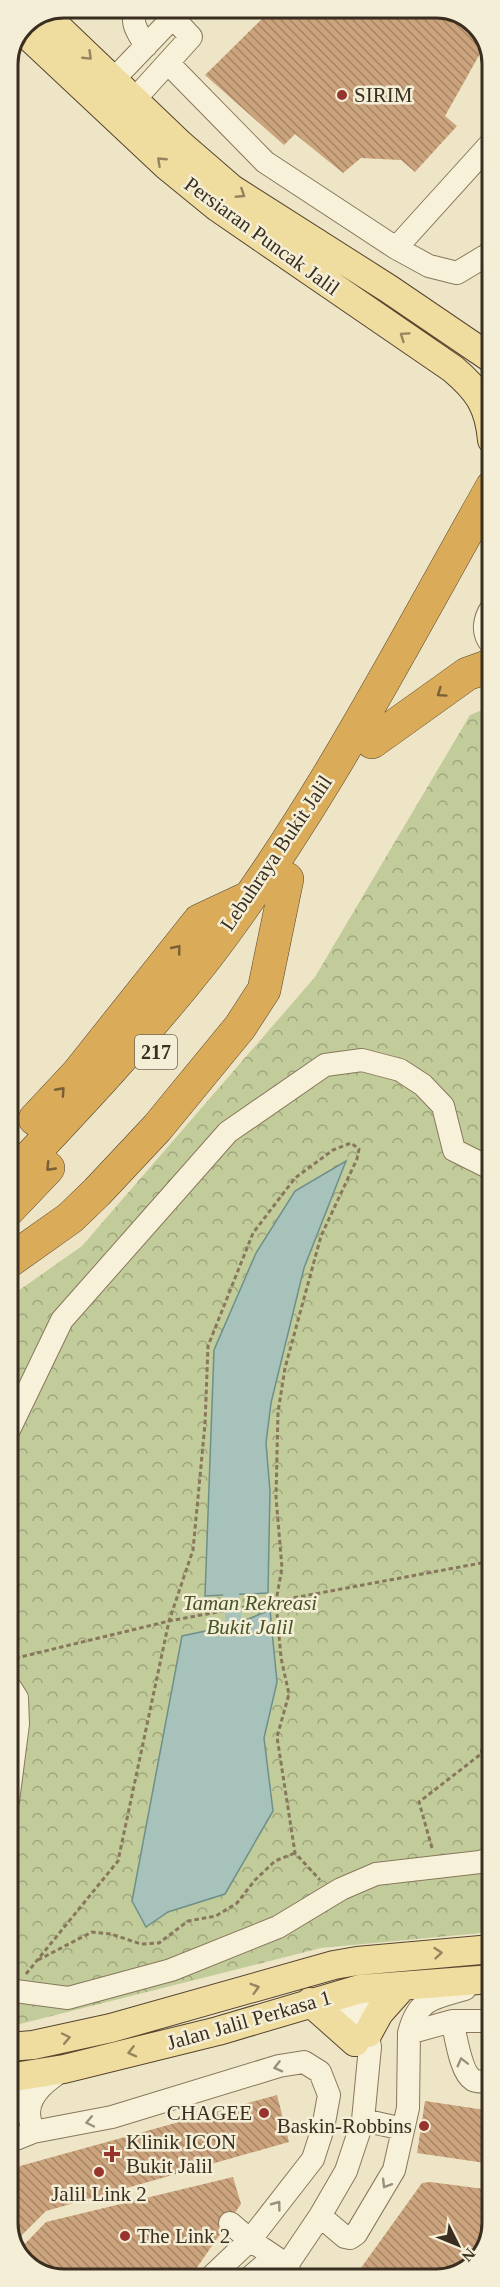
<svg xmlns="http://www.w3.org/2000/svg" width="500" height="2287" font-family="'Times New Roman',serif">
  <defs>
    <pattern id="park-crowns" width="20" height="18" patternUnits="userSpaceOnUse" patternTransform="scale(1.5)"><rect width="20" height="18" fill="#c2cc9a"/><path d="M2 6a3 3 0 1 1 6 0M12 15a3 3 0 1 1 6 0" fill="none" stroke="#9fa67d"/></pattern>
    <pattern id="building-back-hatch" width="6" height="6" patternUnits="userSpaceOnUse" patternTransform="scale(1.5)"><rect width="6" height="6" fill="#cba37d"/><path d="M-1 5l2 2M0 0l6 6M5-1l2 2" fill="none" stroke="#a68566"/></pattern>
  </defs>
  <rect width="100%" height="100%" fill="#ede5c6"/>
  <path fill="url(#park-crowns)" d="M 492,706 L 492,1932 L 321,1948 L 8,2027 L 8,1298 L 82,1246 L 315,977 L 470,715 Z"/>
  <path fill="#a7c1bb" stroke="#6e908a" stroke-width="1.5" d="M 346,1161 L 304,1268 L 271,1403 L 266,1443 L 270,1491 L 268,1593 L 205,1596 L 214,1350 L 256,1253 L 295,1191 Z
    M 270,1610 L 277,1682 L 264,1738 L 273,1811 L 225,1894 L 168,1912 L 146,1927 L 132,1901 L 182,1636 L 234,1625 Z"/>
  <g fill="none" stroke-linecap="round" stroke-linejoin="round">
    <path stroke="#a7c1bb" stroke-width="16" d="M 231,1594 L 234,1625"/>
  </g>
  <path fill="url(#building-back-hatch)" d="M 266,8 L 443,8 L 451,12 L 486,43 L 445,116 L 457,126 L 415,172 L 401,160 L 361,158 L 343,173 L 295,134 L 284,145 L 205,75 L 270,11 Z
    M 277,2095 L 289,2142 L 46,2211 L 14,2243 L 9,2233 L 9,2178 L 20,2166 Z
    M 425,2101 L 492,2111 L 492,2164 L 417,2153 Z
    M 233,2177 L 241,2204 L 189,2279 L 57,2279 L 27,2265 L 18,2251 L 46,2222 Z
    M 430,2182 L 492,2190 L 492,2223 L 479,2260 L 446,2278 L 353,2279 L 422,2183 Z"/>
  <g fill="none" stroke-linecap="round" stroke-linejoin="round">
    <g stroke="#88775c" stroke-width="24">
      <path id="minor" d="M 137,8 C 129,22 138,33 146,46
        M 168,63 L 265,162 L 396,248 L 429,266 L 457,273 L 487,255 L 492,250
        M 113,80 L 182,8
        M 134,100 L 191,37 L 164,8
        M 396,248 L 492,142
        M 492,607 C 484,619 481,633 492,645
        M 8,1432 L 62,1320 L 228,1132 L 325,1065 L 362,1060 L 400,1070 L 423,1085 L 443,1106 L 454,1150 L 492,1169
        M 8,1684 L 17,1698 L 18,1724 L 8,1801
        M 8,1990 L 68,1998 L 171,1970 L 278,1927 L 341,1889 L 376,1874 L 480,1862 L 492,1858
        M 343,1993 L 355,2045
        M 452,2021 C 456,2035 460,2072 473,2080 C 479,2083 486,2081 492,2081
        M 409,2033 C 418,1998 434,1998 465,1989
        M 8,2102 L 43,2084
        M 363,2120 L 403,2129
        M 33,2132 C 32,2127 29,2119 29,2113 C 29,2093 49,2079 64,2069
        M 8,2142 L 33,2132 L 112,2117 L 279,2066 L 304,2062 L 320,2072 L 329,2095 L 323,2128 L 313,2159 L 250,2240 L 209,2279
        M 320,2216 L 345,2237 L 350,2238 L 356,2234 L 394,2170 L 408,2108 L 409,2033 L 452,2021 L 492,2021
        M 230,2223 L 250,2240 L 287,2265 L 293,2278
        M 248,2279 L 262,2267 L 287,2265
        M 274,2279 L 287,2265 L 320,2216 L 346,2171 L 363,2120 L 370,2047 L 360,1989"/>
    </g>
    <g stroke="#574530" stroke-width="30">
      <path id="major" d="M 45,15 L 180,144 L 232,189 L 389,289 L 492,359
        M 22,30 L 168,167 L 217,207 L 453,369 C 478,390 489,406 492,440
        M 310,2002 L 355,2042
        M 368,2033 L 379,2013 L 403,1986
        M 8,2047 L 33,2045 L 111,2028 L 334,1965 L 357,1961 L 492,1949
        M 8,2078 L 64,2069 L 218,2031 L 360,1989 L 492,1979"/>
    </g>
    <g stroke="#574530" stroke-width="34">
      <path id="highway" d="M 372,742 L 467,674 L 492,665
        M 35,1119 L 78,1073 L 199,921 L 246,899
        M 8,1180 C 77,1107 145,1035 207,956 C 318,811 402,646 492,487
        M 8,1210 L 48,1168
        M 8,1262 L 70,1218 L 97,1192 L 157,1128 L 240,1027 L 264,990 L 287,879"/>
    </g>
    <path stroke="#88775c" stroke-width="3" stroke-dasharray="4.5 3" stroke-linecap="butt" d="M 8,1660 L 169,1621 L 492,1561
      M 432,1848 L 419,1802 L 481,1754 L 492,1706
      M 38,1960 L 92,1932 L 111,1934 L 141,1944 L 159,1943 L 188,1921 L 216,1916 L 237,1903 L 255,1880 L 275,1861 L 295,1853
      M 26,1974 L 118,1861 L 169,1621 L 193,1550 L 205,1424 L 208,1346 L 253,1233 L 295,1178 L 333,1150 L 351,1143 L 359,1149 L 357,1159 L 321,1236 L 285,1368 L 278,1412 L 276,1497 L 282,1568 L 276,1601 L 281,1658 L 289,1694 L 277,1737 L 295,1853 L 320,1880"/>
    <use href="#minor" stroke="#f8f1d9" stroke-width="22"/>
    <use href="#major" stroke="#efdc9f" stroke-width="28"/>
    <use href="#highway" stroke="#daab59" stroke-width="33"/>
  </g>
  <defs><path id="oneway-chevron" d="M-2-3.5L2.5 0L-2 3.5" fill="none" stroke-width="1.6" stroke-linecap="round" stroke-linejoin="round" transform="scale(1.5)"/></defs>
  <g stroke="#94855f">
    <use href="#oneway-chevron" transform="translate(88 56) rotate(44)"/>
    <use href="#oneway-chevron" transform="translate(161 161) rotate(-137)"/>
    <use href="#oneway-chevron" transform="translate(241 194) rotate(33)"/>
    <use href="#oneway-chevron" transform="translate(404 336) rotate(-145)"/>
    <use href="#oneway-chevron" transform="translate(438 1953) rotate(-5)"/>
    <use href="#oneway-chevron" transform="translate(255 1988) rotate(-16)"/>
    <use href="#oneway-chevron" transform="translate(66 2038) rotate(-12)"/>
    <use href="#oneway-chevron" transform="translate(132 2052) rotate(166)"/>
  </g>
  <g stroke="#796036">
    <use href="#oneway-chevron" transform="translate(441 693) rotate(145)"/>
    <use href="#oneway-chevron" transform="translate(177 949) rotate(-51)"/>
    <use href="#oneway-chevron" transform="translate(61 1091) rotate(-48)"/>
    <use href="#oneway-chevron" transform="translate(50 1167) rotate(134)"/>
  </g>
  <g stroke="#98907c">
    <use href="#oneway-chevron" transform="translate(462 2062) rotate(-104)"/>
    <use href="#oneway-chevron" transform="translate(278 2067) rotate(166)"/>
    <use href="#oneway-chevron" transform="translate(90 2122) rotate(168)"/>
    <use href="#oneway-chevron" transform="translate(386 2184) rotate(121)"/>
    <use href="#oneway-chevron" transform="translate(277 2205) rotate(-53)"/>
  </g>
  <g fill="#96342d" stroke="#f5eed6" stroke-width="2">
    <circle cx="342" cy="95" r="6"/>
    <circle cx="264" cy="2113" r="6"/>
    <circle cx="424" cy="2126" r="6"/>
    <path d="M109 2145h6v6h6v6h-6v6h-6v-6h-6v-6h6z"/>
    <circle cx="99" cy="2172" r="6"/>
    <circle cx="125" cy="2236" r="6"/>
  </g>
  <g text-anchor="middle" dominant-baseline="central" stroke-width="5" stroke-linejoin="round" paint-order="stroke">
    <rect fill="#f5eed6" stroke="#716856" stroke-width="1.5" x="135" y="1035" width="42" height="34" rx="4.5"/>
    <g font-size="20" font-weight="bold" fill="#392e1f">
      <text x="156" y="1052">217</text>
    </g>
    <g font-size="21" fill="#392e1f" stroke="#f5eed6" text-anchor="start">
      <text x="354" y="95">SIRIM</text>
      <text x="252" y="2113" text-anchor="end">CHAGEE</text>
      <text x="412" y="2126" text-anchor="end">Baskin-Robbins</text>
      <text x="126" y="2142">Klinik ICON<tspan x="126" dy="24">Bukit Jalil</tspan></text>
      <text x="99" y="2194" text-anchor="middle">Jalil Link 2</text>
      <text x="137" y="2236">The Link 2</text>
    </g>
    <g font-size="21" fill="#392e1f" stroke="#f5eed6">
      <text transform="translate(262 236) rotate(36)">Persiaran Puncak Jalil</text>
      <text transform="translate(276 853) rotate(-56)">Lebuhraya Bukit Jalil</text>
      <text transform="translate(249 2020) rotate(-16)">Jalan Jalil Perkasa 1</text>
    </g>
    <g font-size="21" font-style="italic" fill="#465527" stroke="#f5eed6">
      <text x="250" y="1603">Taman Rekreasi<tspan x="250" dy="24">Bukit Jalil</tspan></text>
    </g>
  </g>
  <path d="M0 0H500V2287H0ZM64 18H436A46 46 0 0 1 482 64V2223A46 46 0 0 1 436 2269H64A46 46 0 0 1 18 2223V64A46 46 0 0 1 64 18Z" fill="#f5eed6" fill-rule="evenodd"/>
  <path fill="none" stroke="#392e1f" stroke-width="3" d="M64 18H436A46 46 0 0 1 482 64V2223A46 46 0 0 1 436 2269H64A46 46 0 0 1 18 2223V64A46 46 0 0 1 64 18Z"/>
  <g transform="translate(458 2245) rotate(133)" stroke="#f5eed6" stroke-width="4.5" paint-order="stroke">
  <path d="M0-4.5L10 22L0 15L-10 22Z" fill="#392e1f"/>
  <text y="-9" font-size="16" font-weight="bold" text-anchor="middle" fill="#392e1f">N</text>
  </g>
</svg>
